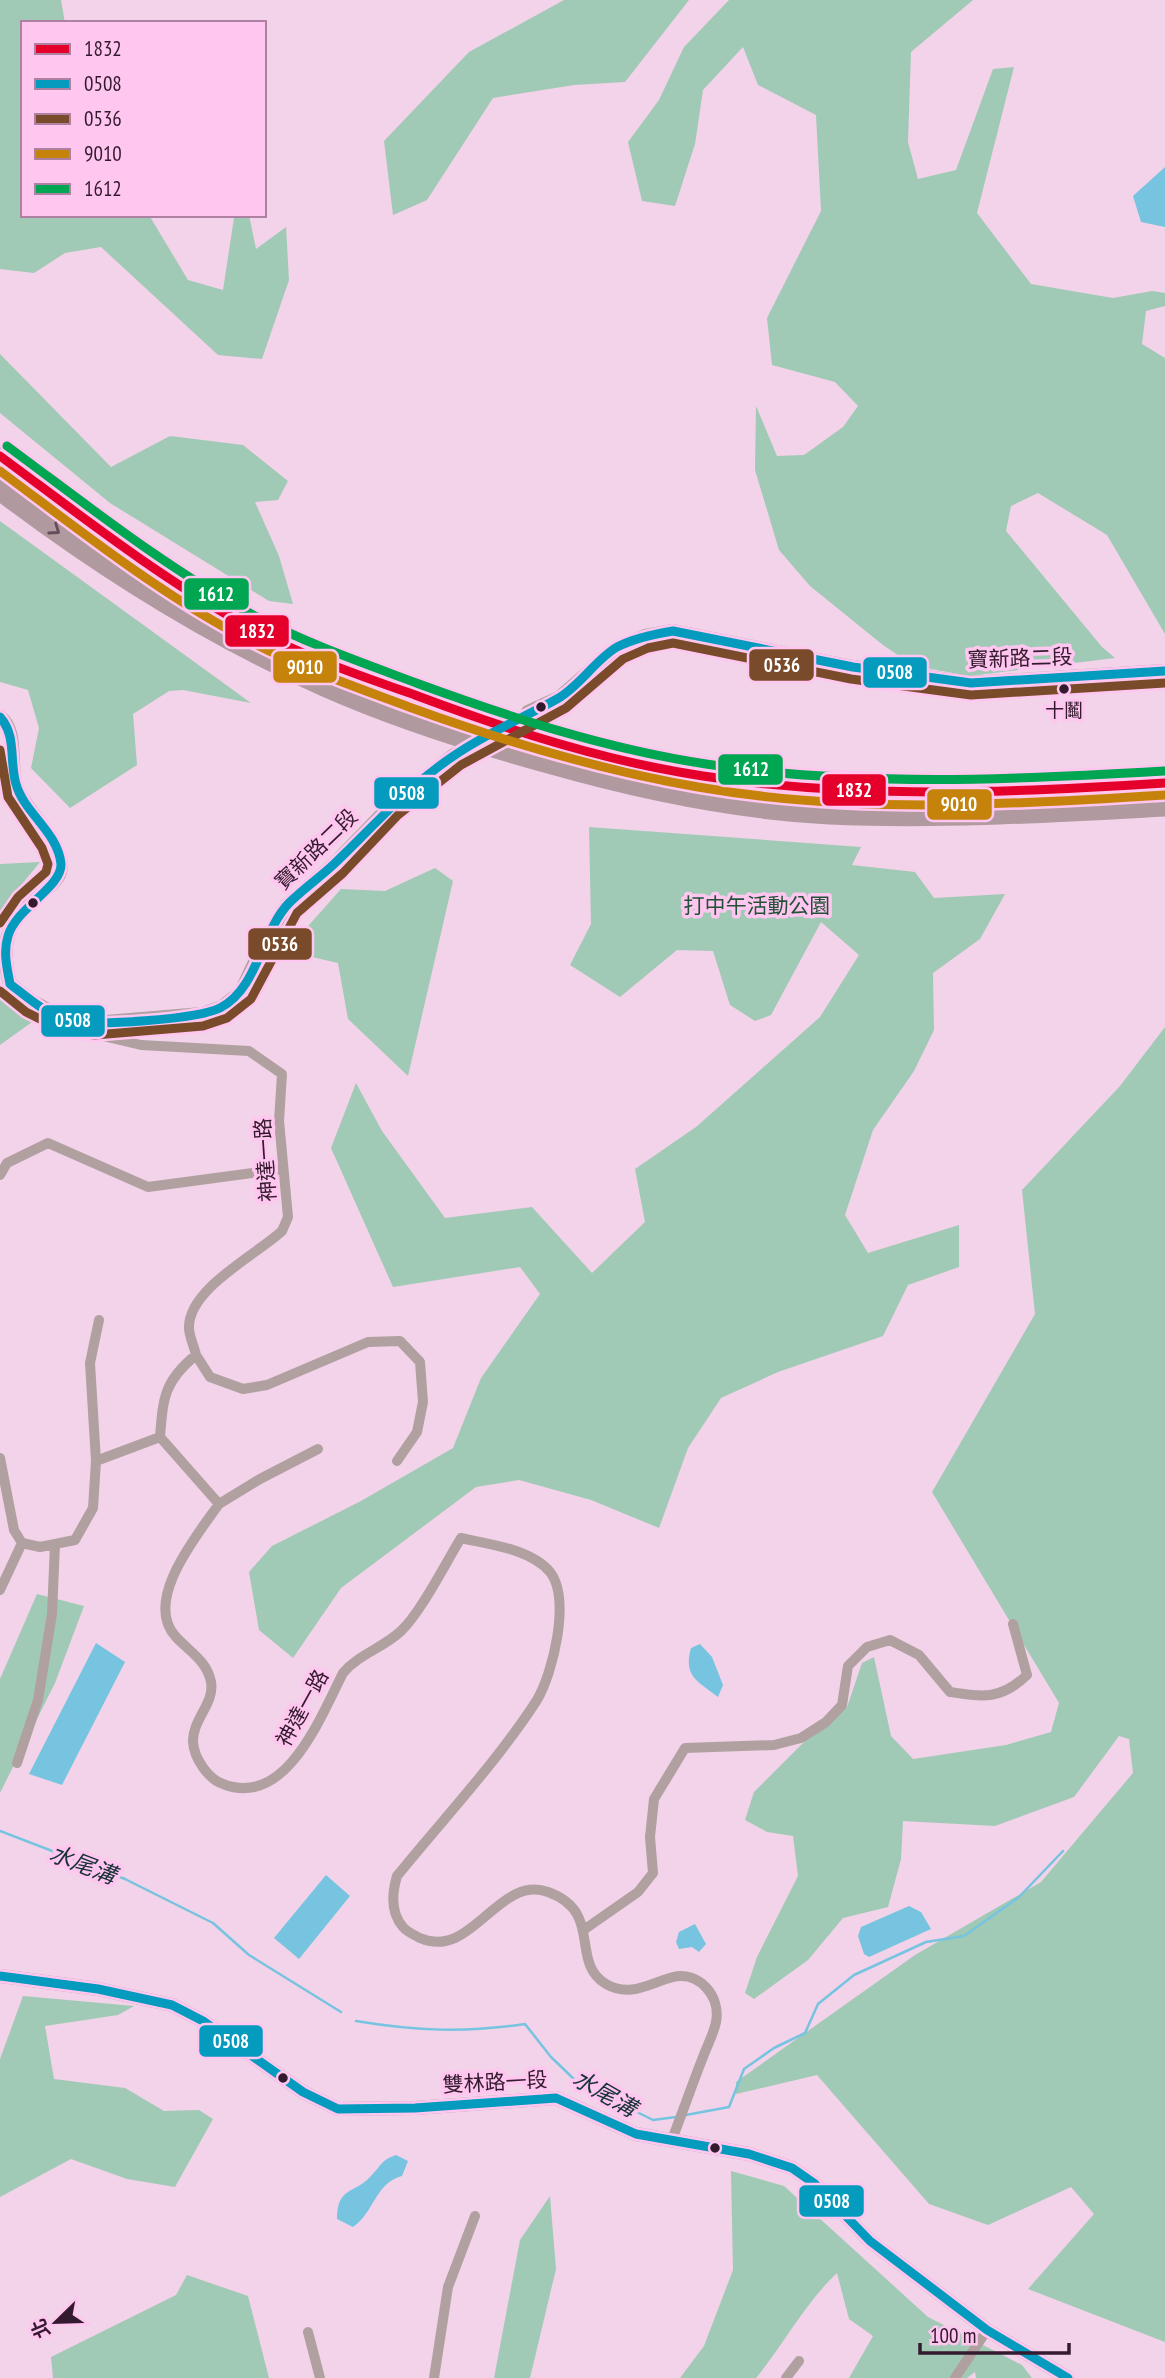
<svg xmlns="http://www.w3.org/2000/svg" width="1165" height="2378" font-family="'PT Sans Narrow','Noto Sans TC',sans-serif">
  <rect width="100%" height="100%" fill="#f2d3e9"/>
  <path fill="#a0cab5" d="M 0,0 L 61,0 L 65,23 L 23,23 L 23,215 L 149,215 L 188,280 L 223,290 L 234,218 L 249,215 L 256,249 L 286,227 L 289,280 L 262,359 L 218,355 L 101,247 L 65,253 L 34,273 L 0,269 Z
    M 564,0 L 689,0 L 625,82 L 574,85 L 493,98 L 427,200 L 393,215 L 384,141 L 469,52 Z
    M 729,0 L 973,0 L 911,52 L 908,142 L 918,179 L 956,170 L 993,69 L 1014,67 L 977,213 L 1031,284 L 1113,298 L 1152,291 L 1165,293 L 1165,306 L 1146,311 L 1142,344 L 1165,358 L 1165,634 L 1107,535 L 1038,493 L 1011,506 L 1006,531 L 1102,647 L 1115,658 L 970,676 L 914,666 L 883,645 L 810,586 L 779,550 L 755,470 L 756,406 L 777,456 L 804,455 L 843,427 L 858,406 L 835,382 L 772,365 L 767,318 L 821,211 L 816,115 L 758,85 L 743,47 L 703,90 L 695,144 L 675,206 L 642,201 L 628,142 L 659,100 L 684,47 Z
    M 0,354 L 111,467 L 170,436 L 243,445 L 288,481 L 278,500 L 255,502 L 279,556 L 293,604 L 269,601 L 110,503 L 0,413 Z
    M 0,521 L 251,703 L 183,690 L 169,691 L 133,714 L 137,765 L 70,808 L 31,768 L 39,728 L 28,690 L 0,682 Z
    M 589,827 L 861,847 L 852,865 L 915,872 L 934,898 L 1005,894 L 980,939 L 933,973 L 934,1030 L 914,1071 L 873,1130 L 845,1215 L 868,1253 L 959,1225 L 959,1267 L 908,1285 L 883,1336 L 778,1372 L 721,1398 L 688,1448 L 659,1528 L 591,1500 L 519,1480 L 476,1487 L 341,1588 L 293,1658 L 259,1630 L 249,1572 L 272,1546 L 361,1501 L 453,1448 L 481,1378 L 540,1294 L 520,1267 L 393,1287 L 331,1148 L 356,1083 L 382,1131 L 445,1218 L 532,1207 L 592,1273 L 645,1222 L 635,1169 L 696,1127 L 820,1017 L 859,955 L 821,922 L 771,1015 L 755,1021 L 730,1005 L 713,951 L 677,950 L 620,997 L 570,965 L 591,924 Z
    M 40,862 L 0,911 L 0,864 Z
    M 435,868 L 453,881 L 408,1076 L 348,1019 L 338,963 L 286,951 L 341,889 L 385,891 Z
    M 0,997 L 39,1017 L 0,1045 Z
    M 1165,1027 L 1165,2342 L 1028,2289 L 1094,2214 L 1071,2187 L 988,2225 L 929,2204 L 817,2075 L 736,2094 L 736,2082 L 915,1955 L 1041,1882 L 1133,1773 L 1129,1739 L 1119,1736 L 1074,1797 L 995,1826 L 903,1821 L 901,1859 L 888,1907 L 843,1918 L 808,1960 L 754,1999 L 745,1993 L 757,1957 L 798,1876 L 793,1836 L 767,1832 L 745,1820 L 754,1792 L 813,1733 L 847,1707 L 862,1663 L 874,1657 L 891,1736 L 913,1759 L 1006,1745 L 1051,1732 L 1059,1703 L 932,1492 L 1035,1314 L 1022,1190 L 1120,1086 Z
    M 37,1594 L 84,1606 L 55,1683 L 0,1793 L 0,1679 Z
    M 23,1996 L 134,2006 L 118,2015 L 45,2026 L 54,2079 L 125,2088 L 164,2111 L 199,2110 L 213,2119 L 175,2187 L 127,2179 L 71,2159 L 0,2197 L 0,2059 Z
    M 731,2171 L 784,2186 L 928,2317 L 1022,2365 L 1032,2378 L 976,2378 L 975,2372 L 967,2378 L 849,2378 L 873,2336 L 849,2319 L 837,2273 C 805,2303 784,2344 756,2378 L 680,2378 L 704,2346 L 733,2270 Z
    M 550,2196 L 556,2269 L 530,2378 L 494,2378 L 520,2240 Z
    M 187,2275 L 248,2296 L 269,2378 L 53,2378 L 51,2357 L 176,2295 Z"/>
  <path fill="#76c4e0" d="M 1165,167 L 1165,227 L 1141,222 L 1133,196 Z
    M 96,1643 L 125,1662 L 62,1785 L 29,1774 Z
    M 700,1644 L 712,1657 L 723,1685 L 718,1697 C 698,1681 683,1677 691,1648 Z
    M 326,1875 L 350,1896 L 299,1959 L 274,1938 Z
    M 909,1906 L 921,1912 L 931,1929 L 869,1957 L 864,1954 L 858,1936 L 861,1927 Z
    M 695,1924 L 706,1944 L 699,1952 L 692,1947 L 679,1949 L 676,1942 L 679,1932 Z
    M 396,2155 L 408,2161 L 402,2176 C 375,2183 374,2213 353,2227 L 337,2219 C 337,2187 354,2194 370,2177 C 380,2167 382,2159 396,2155 Z"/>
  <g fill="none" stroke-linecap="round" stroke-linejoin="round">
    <path stroke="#76c4e0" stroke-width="2.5" d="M 0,1831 L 125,1879 L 213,1923 L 249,1955 L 341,2012
      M 356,2021 C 416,2031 465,2033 525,2024 L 551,2057 L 577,2082 L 653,2120 L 676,2117
      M 686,2115 L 729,2107 L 744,2069 L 774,2048 L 805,2033 L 818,2004 L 854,1975 L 926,1942 L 964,1936 L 1019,1897 L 1063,1851"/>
    <path stroke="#ccaec4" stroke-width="14" stroke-dasharray="14 7" stroke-linecap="butt" d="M 454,755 L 528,712"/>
    <path stroke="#b0a0a0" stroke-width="10" d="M 94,1023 L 103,1036 L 141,1045 L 249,1051 L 282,1074 L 279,1121 L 288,1217 L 282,1231 C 256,1255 188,1289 189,1328 C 189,1336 194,1346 196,1355 C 164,1381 163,1398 160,1437 L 219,1504 C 198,1534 142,1601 176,1637 C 190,1652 207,1661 211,1682 C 215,1703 192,1720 193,1742 C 194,1758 208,1779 223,1784 C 286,1809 321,1716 343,1673 C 359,1654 383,1648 401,1631 C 421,1612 445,1564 461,1538 C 488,1544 531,1549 550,1572 C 571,1599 553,1673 537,1700 C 497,1762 444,1818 397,1876 C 392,1893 390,1912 403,1927 C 407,1932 414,1935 420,1938 C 472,1961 498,1874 548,1892 C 604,1912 569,1962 606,1984 C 630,1998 650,1983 673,1977 C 699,1971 721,1996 716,2022 C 714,2033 707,2046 703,2057 C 692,2085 682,2114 671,2142
      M 0,1175 L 7,1163 L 48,1143 L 148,1187 L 282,1169
      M 196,1355 L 210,1377 L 243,1389 L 267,1385 L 368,1342 L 400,1341 L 420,1362 L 423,1402 L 417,1432 L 397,1461
      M 0,1458 L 14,1530 L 22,1543 L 40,1547 L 75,1540 L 93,1508 L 96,1461 L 160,1437
      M 96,1461 L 90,1363 L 99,1320
      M 219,1504 L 260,1479 L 318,1449
      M 0,1590 L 22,1543
      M 17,1763 L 38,1700 L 52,1614 L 55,1544
      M 585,1929 L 638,1892 L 653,1873 L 650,1837 L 654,1799 L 685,1748 L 774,1745 L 801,1738 L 826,1722 L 842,1705 L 848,1666 L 867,1647 L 890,1640 L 919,1655 L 950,1692 C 983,1697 1001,1700 1027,1675 L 1013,1624
      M 308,2332 L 320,2378
      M 434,2378 L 448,2287 L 475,2216
      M 786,2378 L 799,2361
      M 955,2378 L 987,2330"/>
    <path stroke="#b0a0a0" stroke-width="14" d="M 528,712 L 559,698 L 616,648 L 645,636 L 673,631 L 853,667 L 971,683 L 1165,671
      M 0,717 C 20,732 7,771 19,793 C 29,812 67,849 60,872 C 57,882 46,889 38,895 C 6,922 0,944 10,984 L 33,1002 L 67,1020 L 94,1023 L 202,1014 L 222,1007 L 241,992 L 262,947 L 287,905 L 334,864 L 390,806 L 454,755
      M 0,1976 L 98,1989 L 172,2005 L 203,2021 L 303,2092 L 338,2109 L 415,2108 L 556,2098 L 636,2134 L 749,2154 L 792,2168 L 815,2184 L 870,2241 L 987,2330 L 1068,2378"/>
    <path stroke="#b19a9f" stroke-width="21" d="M 0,456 C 75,511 151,569 231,617 C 282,647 342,667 397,689 C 475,718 554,745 636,763 C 809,802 989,795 1165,783
      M 0,490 C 100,566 210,635 324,686 C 396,718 472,742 548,763 C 639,789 734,809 829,814 C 941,819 1053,812 1165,806"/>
    <g stroke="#ffc6ef" stroke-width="14">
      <path id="bus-1" d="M 0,456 C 80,515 160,578 247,626 C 300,655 358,675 415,695 C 508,730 604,761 703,776 C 856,799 1011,793 1165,783"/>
    </g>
    <g stroke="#ffc6ef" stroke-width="14">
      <path id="bus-2" d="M 0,717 C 17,736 9,761 16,784 C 24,813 58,832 61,864 C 62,887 16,908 8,936 C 3,952 7,968 10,984 C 27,997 47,1015 68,1020 C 94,1027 197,1019 220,1008 C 258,989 261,932 289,903 C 303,889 319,878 333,865 C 373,827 408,786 455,755 C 487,733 523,718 557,699 C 580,686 595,660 617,647 C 635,638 654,634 673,631 L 853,667 L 971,683 L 1165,671
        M 0,1976 L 98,1989 L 172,2005 L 203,2021 L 303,2092 L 338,2109 L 415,2108 L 556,2098 L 636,2134 L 749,2154 L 792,2168 L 815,2184 L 870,2241 L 987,2330 L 1068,2378"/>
    </g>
    <g stroke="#ffc6ef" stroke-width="14">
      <path id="bus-3" d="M 0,750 L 8,797 L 42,848 L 48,864 L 46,872 L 18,897 L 0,923
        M 0,991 L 26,1012 L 66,1032 L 95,1035 L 203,1026 L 227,1018 L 251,999 L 297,913 L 343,873 L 398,815 L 461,765 L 566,708 L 623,659 L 648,648 L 673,643 L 851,679 L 971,695 L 1165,683"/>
    </g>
    <g stroke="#ffc6ef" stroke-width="14">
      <path id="bus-4" d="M 0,471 C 78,529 156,591 242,637 C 295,666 353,686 409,707 C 503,741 599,770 698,787 C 852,814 1010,805 1165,795"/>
    </g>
    <g stroke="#ffc6ef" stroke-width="14">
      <path id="bus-5" d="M 7,446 C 87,505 166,568 253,615 C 305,643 363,663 419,684 C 512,718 607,749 706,764 C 858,787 1011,780 1164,771"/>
    </g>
    <use href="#bus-1" stroke="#e4002b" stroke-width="9"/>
    <use href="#bus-2" stroke="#059bbe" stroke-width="9"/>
    <use href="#bus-3" stroke="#7a4b2a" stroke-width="9"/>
    <use href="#bus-4" stroke="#c6830c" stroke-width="9"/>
    <use href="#bus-5" stroke="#00a651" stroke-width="9"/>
  </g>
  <defs><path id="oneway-chevron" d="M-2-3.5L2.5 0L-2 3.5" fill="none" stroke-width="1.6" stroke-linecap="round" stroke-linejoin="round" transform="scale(1.75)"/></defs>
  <use stroke="#664d5b" href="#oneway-chevron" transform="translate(55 530) rotate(35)"/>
  <g fill="#341a2e" stroke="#ffc6ef" stroke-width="2.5">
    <circle cx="1064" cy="689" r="6"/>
    <circle cx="541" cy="707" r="6"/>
    <circle cx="33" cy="903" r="6"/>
    <circle cx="283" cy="2078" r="6"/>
    <circle cx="715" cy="2148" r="6"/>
  </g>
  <g text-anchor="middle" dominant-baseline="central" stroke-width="7" stroke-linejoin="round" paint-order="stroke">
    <g font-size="19" fill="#341a2e" stroke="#ffc6ef">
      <text x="1064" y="710">十鬮</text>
    </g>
    <g font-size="21" fill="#341a2e" stroke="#ffc6ef">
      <text transform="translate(1020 658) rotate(-2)">寶新路二段</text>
      <text transform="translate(316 849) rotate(-44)">寶新路二段</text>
      <text transform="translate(265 1160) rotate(-94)">神達一路</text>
      <text transform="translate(302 1708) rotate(-61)">神達一路</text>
      <text transform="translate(495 2082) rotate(-3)">雙林路一段</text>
    </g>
    <g font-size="21" fill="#215137" stroke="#ffc6ef">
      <text x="757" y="905">打中午活動公園</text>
    </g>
    <g font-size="23" font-style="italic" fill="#173239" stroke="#ffc6ef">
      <text transform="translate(83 1864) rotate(21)">水尾溝</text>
      <text transform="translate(605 2093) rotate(30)">水尾溝</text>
    </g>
  </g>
  <g stroke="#ffc6ef" stroke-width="2.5">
    <rect x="183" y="577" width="67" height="34" rx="7" fill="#00a651"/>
    <rect x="224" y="614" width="66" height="34" rx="7" fill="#e4002b"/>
    <rect x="748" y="648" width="67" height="34" rx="7" fill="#7a4b2a"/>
    <rect x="272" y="650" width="66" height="34" rx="7" fill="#c6830c"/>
    <rect x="862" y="656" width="66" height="33" rx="7" fill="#059bbe"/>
    <rect x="717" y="753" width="67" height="33" rx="7" fill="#00a651"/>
    <rect x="821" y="773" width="66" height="34" rx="7" fill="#e4002b"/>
    <rect x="373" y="776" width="67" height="34" rx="7" fill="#059bbe"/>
    <rect x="926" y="788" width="67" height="33" rx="7" fill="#c6830c"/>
    <rect x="247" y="927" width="66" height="34" rx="7" fill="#7a4b2a"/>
    <rect x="40" y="1004" width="66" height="34" rx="7" fill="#059bbe"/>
    <rect x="198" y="2024" width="66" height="34" rx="7" fill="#059bbe"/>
    <rect x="798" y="2184" width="67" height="34" rx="7" fill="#059bbe"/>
  </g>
  <g font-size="19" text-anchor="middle" font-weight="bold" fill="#fff">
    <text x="216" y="601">1612</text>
    <text x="257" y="638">1832</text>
    <text x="782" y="672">0536</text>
    <text x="305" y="674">9010</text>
    <text x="895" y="679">0508</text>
    <text x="751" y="776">1612</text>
    <text x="854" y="797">1832</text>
    <text x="407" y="800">0508</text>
    <text x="959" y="811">9010</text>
    <text x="280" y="951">0536</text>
    <text x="73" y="1027">0508</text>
    <text x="231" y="2048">0508</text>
    <text x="832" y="2208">0508</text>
  </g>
  <rect x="21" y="21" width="245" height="196" fill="#ffc6ef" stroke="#ae81a2" stroke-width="2"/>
  <rect x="35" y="44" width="35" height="10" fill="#e4002b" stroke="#ae81a2" stroke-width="2"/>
  <text x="84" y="56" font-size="21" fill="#341a2e">1832</text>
  <rect x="35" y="79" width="35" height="10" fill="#059bbe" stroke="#ae81a2" stroke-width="2"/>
  <text x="84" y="91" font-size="21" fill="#341a2e">0508</text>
  <rect x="35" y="114" width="35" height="10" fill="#7a4b2a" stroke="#ae81a2" stroke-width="2"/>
  <text x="84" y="126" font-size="21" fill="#341a2e">0536</text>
  <rect x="35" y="149" width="35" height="10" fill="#c6830c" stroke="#ae81a2" stroke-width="2"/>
  <text x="84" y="161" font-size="21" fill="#341a2e">9010</text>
  <rect x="35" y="184" width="35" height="10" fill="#00a651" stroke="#ae81a2" stroke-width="2"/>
  <text x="84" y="196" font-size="21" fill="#341a2e">1612</text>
  <g transform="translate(56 2322) rotate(247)" stroke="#ffc6ef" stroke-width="5" paint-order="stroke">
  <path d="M0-5L12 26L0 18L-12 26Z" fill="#341a2e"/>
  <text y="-10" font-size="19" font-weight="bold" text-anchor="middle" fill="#341a2e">北</text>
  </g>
  <path d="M920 2343v10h149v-10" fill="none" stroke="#341a2e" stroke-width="3.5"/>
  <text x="930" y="2343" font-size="21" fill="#341a2e" stroke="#ffc6ef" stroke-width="5" paint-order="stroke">100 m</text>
</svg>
